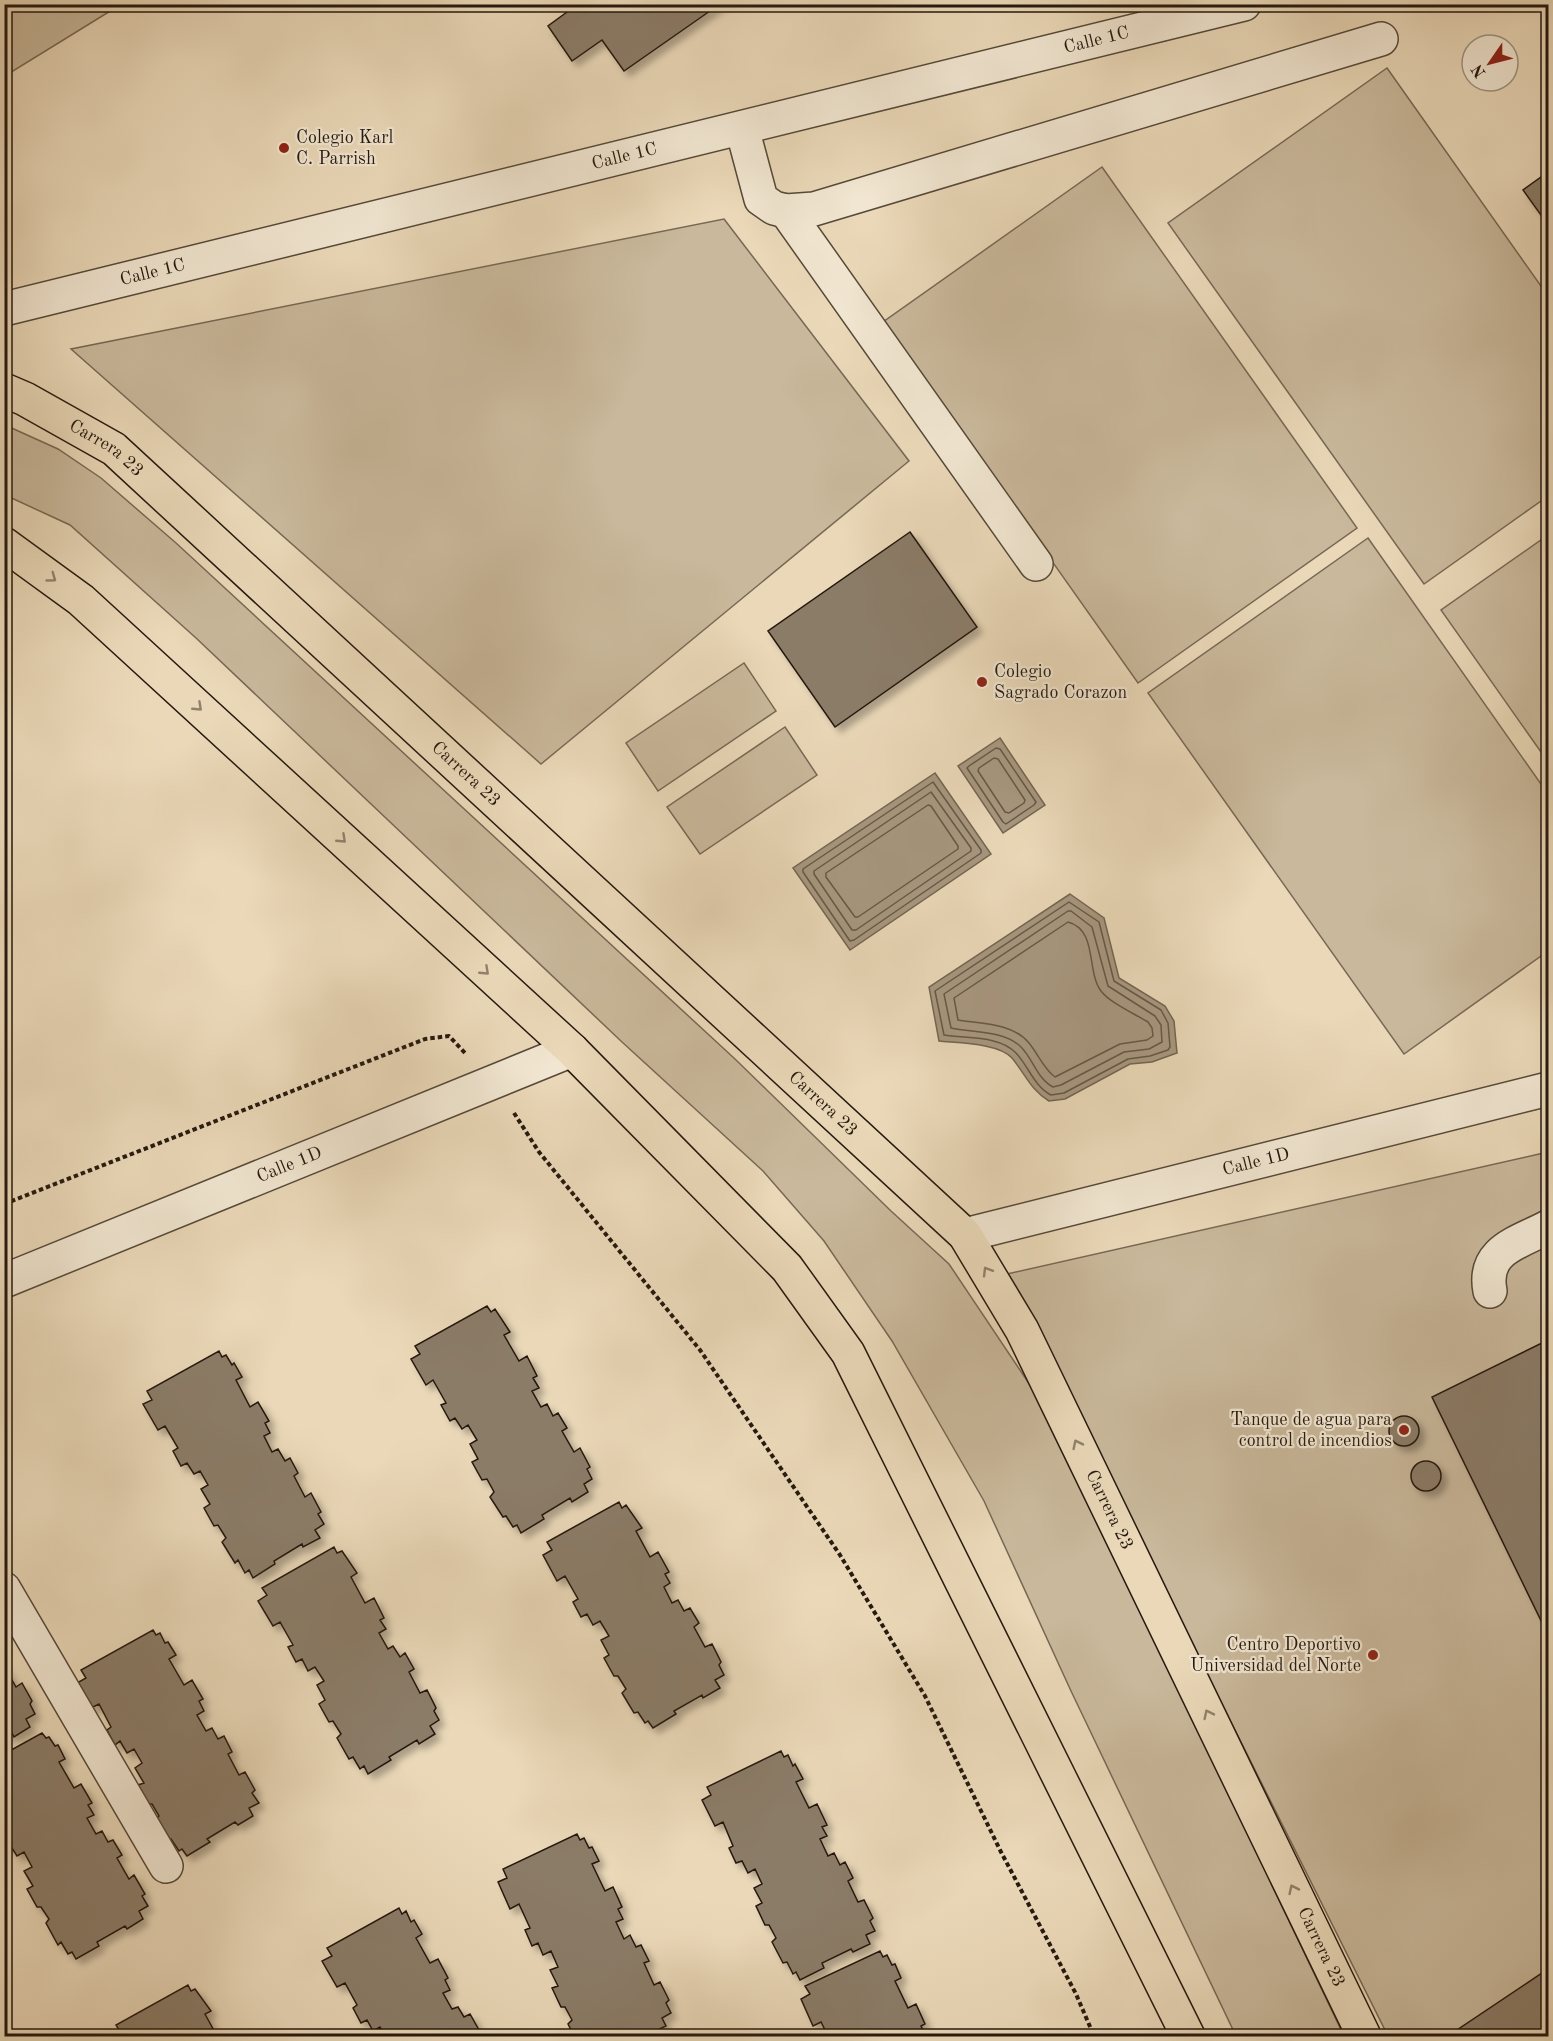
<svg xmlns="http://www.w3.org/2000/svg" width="1553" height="2041" font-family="'Old Standard TT',serif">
  <defs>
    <filter id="shadow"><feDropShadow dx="5.5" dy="5.5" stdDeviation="3" flood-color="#0004"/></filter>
  </defs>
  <rect width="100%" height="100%" fill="#ead8b8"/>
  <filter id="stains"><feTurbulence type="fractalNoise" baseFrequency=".00333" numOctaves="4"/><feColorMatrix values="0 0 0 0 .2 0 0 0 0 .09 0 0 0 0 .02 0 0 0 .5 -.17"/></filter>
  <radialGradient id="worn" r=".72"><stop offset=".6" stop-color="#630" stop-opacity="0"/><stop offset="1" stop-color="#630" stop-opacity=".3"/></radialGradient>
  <path fill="#c9b89b" stroke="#776855" stroke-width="1.5" d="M 5,4 L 120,4 L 120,5 L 5,76 Z
    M 1387,68 L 1548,296 L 1548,496 L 1424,584 L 1168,223 Z
    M 1102,167 L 1357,528 L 1138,683 L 883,322 Z
    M 724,219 L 909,461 L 541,764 L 71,349 Z
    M 5,425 L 58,449 L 101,478 L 176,543 L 735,1059 L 891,1211 L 949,1264 L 1042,1403 L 1344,2036 L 1236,2036 L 1071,1691 L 984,1501 L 892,1341 L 824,1241 L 763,1171 L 622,1042 L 196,638 L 70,525 L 5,495 Z
    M 1548,535 L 1548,762 L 1441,610 Z
    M 1368,538 L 1548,794 L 1548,951 L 1404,1054 L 1148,693 Z
    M 744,663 L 776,711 L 658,791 L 626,743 Z
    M 785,727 L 817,775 L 700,854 L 667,807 Z
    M 1548,1152 L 1548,2036 L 1388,2036 L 1007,1274 Z"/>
  <path fill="#a7977f" stroke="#736552" stroke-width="1.5" d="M 1000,738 L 1045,805 L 1003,833 L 958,766 Z
    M 935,773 L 991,854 L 850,950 L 793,868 Z
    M 1070,894 L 1104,918 L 1119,978 L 1165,1006 L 1174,1021 L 1177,1053 L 1152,1062 L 1130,1064 L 1065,1099 L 1049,1101 C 1030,1089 1026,1075 1012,1058 C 999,1043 958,1043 939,1041 L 929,987 Z"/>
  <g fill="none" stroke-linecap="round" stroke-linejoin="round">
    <path stroke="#665847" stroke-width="1.5" d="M 996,748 L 1000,749 L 1036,802 L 1034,805 L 1006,824 L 1003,822 L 967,768 L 969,766 Z
      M 994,758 L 998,759 L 1025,800 L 1024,803 L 1009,813 L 1005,812 L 978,771 L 979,768 Z
      M 933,782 L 981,850 L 981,853 L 854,940 L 850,941 L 803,872 L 803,869 Z
      M 931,792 L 971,848 L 971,851 L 856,930 L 852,930 L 814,874 L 814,871 Z
      M 928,805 L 931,806 L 958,846 L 958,849 L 858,917 L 855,917 L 826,877 L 826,873 Z
      M 1069,902 L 1099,922 L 1114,981 L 1161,1010 L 1168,1023 L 1170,1047 L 1168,1050 L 1150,1056 L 1128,1059 L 1064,1093 L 1051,1095 C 1034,1086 1029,1067 1016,1053 C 999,1035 966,1039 944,1035 L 935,991 Z
      M 1068,911 L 1071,911 L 1092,927 L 1108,986 L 1155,1016 L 1161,1025 L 1162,1042 L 1149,1049 L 1124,1052 L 1061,1085 L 1053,1087 C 1037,1079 1033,1058 1020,1046 C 1002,1030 972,1033 951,1028 L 944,994 Z
      M 1068,922 C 1098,930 1086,971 1101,991 C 1110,1003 1135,1014 1148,1022 L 1152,1028 L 1153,1036 L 1147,1040 L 1120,1044 L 1055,1077 C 1044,1069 1038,1054 1029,1043 C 1013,1023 981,1024 958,1020 L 954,998 Z"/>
  </g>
  <path fill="#8b7c67" stroke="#25190f" stroke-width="1.5" filter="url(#shadow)" d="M 720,4 L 624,71 L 602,40 L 572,61 L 548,26 L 578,4 Z
    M 1548,172 L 1548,225 L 1523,190 Z
    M 910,532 L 977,627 L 835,727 L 768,631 Z
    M 487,1306 L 491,1312 L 495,1309 L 510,1332 L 504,1335 L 519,1361 L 527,1356 L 537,1376 L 533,1378 L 539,1388 L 532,1391 L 541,1407 L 547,1404 L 553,1416 L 558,1413 L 567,1428 L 562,1431 L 574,1452 L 580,1448 L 590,1467 L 587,1469 L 592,1479 L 584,1484 L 588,1492 L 572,1502 L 570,1498 L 542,1515 L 544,1519 L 521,1533 L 517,1525 L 513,1527 L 506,1516 L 503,1517 L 490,1497 L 494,1492 L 487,1479 L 482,1480 L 472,1462 L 478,1459 L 470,1444 L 477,1440 L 468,1425 L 462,1429 L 455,1418 L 450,1421 L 441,1405 L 446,1403 L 433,1380 L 426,1385 L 411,1359 L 420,1354 L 415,1346 Z
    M 1548,1340 L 1548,1635 L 1432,1397 Z
    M 219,1351 L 222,1357 L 226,1355 L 232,1365 L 234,1363 L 242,1377 L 236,1380 L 250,1407 L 258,1402 L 269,1421 L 265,1423 L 270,1433 L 264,1436 L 272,1452 L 278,1449 L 285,1461 L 290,1458 L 298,1473 L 294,1476 L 305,1497 L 311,1493 L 321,1512 L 318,1514 L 324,1524 L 315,1530 L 320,1538 L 303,1547 L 302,1544 L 274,1561 L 275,1564 L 253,1578 L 249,1570 L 245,1573 L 238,1560 L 235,1563 L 222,1542 L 226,1538 L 218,1525 L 214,1526 L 204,1508 L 210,1504 L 201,1489 L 208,1485 L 200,1471 L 194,1474 L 187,1463 L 181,1466 L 173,1451 L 178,1448 L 165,1426 L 158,1430 L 143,1404 L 152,1400 L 147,1391 Z
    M1389 1431a15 15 0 1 1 30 0a15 15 0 1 1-30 0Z
    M1411 1476a15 15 0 1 1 30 0a15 15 0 1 1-30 0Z
    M 619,1502 L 622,1508 L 626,1505 L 642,1528 L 636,1531 L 650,1557 L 658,1552 L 669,1572 L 665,1574 L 670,1583 L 664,1587 L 672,1603 L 678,1600 L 684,1611 L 690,1608 L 699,1623 L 694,1627 L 705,1647 L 712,1644 L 721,1662 L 719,1665 L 724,1675 L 715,1680 L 720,1688 L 703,1698 L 702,1695 L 674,1711 L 676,1714 L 653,1728 L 648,1721 L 645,1723 L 638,1712 L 634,1713 L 622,1693 L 626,1689 L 618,1676 L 614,1676 L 604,1658 L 609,1655 L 601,1640 L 609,1636 L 600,1621 L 593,1625 L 587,1614 L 581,1617 L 573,1602 L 578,1599 L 565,1576 L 557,1581 L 543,1555 L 552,1550 L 547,1542 Z
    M 334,1547 L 337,1553 L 342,1551 L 357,1573 L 351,1577 L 365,1603 L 374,1598 L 384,1618 L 380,1620 L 386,1629 L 379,1633 L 388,1649 L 393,1646 L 400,1657 L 405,1653 L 414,1669 L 409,1672 L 420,1693 L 427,1690 L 436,1708 L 434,1711 L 439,1720 L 430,1726 L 435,1734 L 419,1744 L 417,1740 L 389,1757 L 391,1760 L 368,1774 L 364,1766 L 360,1769 L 353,1757 L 349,1759 L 337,1738 L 341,1734 L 333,1721 L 329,1722 L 319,1704 L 325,1700 L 317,1685 L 324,1681 L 315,1667 L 308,1671 L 302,1659 L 296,1662 L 288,1647 L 293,1645 L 280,1622 L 273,1626 L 258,1601 L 267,1595 L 262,1588 Z
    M 153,1630 L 156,1635 L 160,1633 L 165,1643 L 168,1642 L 176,1655 L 169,1659 L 184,1685 L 192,1680 L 203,1699 L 199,1701 L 204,1711 L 197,1715 L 206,1731 L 212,1728 L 218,1739 L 224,1736 L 232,1752 L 228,1754 L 239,1775 L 245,1772 L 255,1790 L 252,1793 L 259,1803 L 249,1808 L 253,1816 L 238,1825 L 235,1822 L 207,1839 L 210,1842 L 187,1856 L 182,1849 L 179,1851 L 171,1839 L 169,1841 L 156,1820 L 159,1816 L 152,1804 L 147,1804 L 138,1785 L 144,1783 L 135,1768 L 142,1763 L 134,1749 L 127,1753 L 120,1741 L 115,1745 L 107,1730 L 111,1727 L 99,1704 L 91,1708 L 77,1683 L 86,1678 L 81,1670 Z
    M 4,1666 L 16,1687 L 22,1683 L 32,1701 L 30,1704 L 35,1714 L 26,1719 L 30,1727 L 14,1737 L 12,1733 L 4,1738 Z
    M 42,1733 L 46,1738 L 49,1737 L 55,1746 L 58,1745 L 65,1759 L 59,1762 L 74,1788 L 81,1784 L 92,1803 L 88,1805 L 94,1815 L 87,1818 L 96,1834 L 102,1831 L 108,1842 L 113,1840 L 122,1855 L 117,1858 L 129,1879 L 134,1875 L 145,1894 L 142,1896 L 148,1906 L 139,1911 L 143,1919 L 127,1929 L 125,1926 L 97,1942 L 99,1946 L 76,1959 L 72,1952 L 68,1954 L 61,1942 L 58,1945 L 46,1923 L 49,1919 L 41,1907 L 37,1907 L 27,1889 L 33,1886 L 24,1871 L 32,1867 L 24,1852 L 17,1856 L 10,1845 L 4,1848 L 4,1754 Z
    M 781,1751 L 784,1757 L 788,1755 L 793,1766 L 795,1764 L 803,1779 L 796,1782 L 809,1808 L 817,1804 L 827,1825 L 822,1827 L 827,1836 L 820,1839 L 828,1856 L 834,1853 L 840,1865 L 845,1862 L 853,1878 L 848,1881 L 858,1902 L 864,1900 L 873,1918 L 870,1921 L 875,1931 L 866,1935 L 870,1944 L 853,1952 L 851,1949 L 822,1963 L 824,1968 L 800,1980 L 796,1972 L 793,1974 L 787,1962 L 783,1963 L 772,1942 L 776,1938 L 769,1925 L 765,1925 L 756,1906 L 762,1903 L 754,1888 L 762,1884 L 755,1869 L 748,1873 L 742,1861 L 736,1863 L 729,1848 L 733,1846 L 723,1822 L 715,1826 L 702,1800 L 711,1795 L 707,1787 Z
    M 577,1834 L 580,1840 L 584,1838 L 589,1848 L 592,1847 L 599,1861 L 592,1864 L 605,1891 L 613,1887 L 622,1907 L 618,1909 L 623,1919 L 616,1922 L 624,1939 L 630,1935 L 636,1947 L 641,1945 L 649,1961 L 644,1963 L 654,1985 L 660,1982 L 669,2000 L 666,2003 L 671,2013 L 662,2018 L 666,2026 L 649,2034 L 647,2031 L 637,2036 L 574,2036 L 568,2024 L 572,2020 L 565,2007 L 561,2007 L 552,1988 L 558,1986 L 550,1970 L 558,1967 L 551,1951 L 543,1955 L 538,1943 L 532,1946 L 525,1930 L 530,1928 L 519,1904 L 510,1909 L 498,1882 L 507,1878 L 503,1869 Z
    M 399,1908 L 402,1914 L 406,1911 L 411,1922 L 414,1920 L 422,1934 L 416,1938 L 430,1963 L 438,1959 L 448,1978 L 445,1980 L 450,1990 L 443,1993 L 452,2009 L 458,2007 L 464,2017 L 470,2014 L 479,2030 L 474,2033 L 476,2036 L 385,2036 L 380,2027 L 373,2031 L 367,2020 L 361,2023 L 353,2008 L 357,2005 L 345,1983 L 337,1987 L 322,1961 L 332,1956 L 327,1948 Z
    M 880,1951 L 883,1957 L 887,1955 L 892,1965 L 895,1964 L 901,1978 L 895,1981 L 908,2008 L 916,2004 L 925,2024 L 921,2026 L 926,2036 L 828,2036 L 821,2022 L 813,2026 L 801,1999 L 810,1994 L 805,1986 Z
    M 1548,1969 L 1548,2036 L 1448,2036 Z
    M 188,1985 L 191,1991 L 195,1989 L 211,2011 L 205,2014 L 217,2036 L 115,2036 L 121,2033 L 116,2025 Z"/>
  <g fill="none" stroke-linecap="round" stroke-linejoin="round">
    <g stroke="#564939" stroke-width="36">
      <g id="minor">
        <path d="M 742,128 L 761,199 L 774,208 L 786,211 L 814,209 L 1381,39"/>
        <path d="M 786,211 L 1036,564"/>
        <path id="s1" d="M 4,309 L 1244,4"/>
        <path id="s2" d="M 965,1235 L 1548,1089"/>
        <path id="s3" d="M 4,1281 L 572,1050"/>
        <path d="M 1490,1291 C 1482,1250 1518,1243 1548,1227"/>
        <path d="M 4,1589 L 166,1866"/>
      </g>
    </g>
    <g stroke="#25190f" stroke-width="36">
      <g id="major">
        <path id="s4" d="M 4,390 L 25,399 L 114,449 L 965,1235 L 1022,1330 L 1364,2036"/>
        <path d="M 4,544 L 81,600 L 572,1050 L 787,1268 L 848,1353 L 1188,2036"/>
      </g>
    </g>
    <path stroke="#25190f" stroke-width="4" stroke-dasharray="4.5 3" stroke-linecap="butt" d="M 514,1113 L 539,1152 L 700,1350 L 840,1555 L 925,1696 L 1001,1852 L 1076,1994 L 1094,2036
      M 4,1204 L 425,1039 L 449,1036 L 466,1054"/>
    <use href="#minor" stroke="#f1e6d1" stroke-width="33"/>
    <use href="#major" stroke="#ead8b8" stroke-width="33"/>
  </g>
  <defs><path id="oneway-chevron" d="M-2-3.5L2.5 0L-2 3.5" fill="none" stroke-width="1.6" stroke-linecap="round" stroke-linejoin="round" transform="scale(1.5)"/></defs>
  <g stroke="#91826c">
    <use href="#oneway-chevron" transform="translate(52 578) rotate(36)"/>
    <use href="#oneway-chevron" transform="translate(198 707) rotate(43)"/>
    <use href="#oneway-chevron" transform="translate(342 839) rotate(43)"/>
    <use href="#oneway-chevron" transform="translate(485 971) rotate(43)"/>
    <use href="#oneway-chevron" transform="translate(987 1271) rotate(-121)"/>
    <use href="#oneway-chevron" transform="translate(1077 1444) rotate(-116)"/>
    <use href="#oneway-chevron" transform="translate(1208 1714) rotate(-116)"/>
    <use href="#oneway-chevron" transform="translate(1293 1889) rotate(-116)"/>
  </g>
  <g fill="#8f2418" stroke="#f1e6d1" stroke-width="2">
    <circle cx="284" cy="148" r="6"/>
    <circle cx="982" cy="682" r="6"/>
    <circle cx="1404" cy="1430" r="6"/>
    <circle cx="1373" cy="1655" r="6"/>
  </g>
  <g text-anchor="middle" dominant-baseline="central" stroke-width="4.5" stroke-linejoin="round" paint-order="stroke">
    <g font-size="18" fill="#25190f" stroke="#f1e6d1">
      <text stroke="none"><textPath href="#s1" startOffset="1125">Calle 1C</textPath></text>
      <text stroke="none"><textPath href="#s1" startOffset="639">Calle 1C</textPath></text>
      <text stroke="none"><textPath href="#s1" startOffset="153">Calle 1C</textPath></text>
      <text stroke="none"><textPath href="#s4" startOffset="118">Carrera 23</textPath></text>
      <text stroke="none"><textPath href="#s4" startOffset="604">Carrera 23</textPath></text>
      <text stroke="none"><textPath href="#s4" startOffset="1090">Carrera 23</textPath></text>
      <text stroke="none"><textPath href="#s2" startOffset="300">Calle 1D</textPath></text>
      <text stroke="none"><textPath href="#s3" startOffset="308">Calle 1D</textPath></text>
      <text stroke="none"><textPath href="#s4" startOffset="1594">Carrera 23</textPath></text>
      <text stroke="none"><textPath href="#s4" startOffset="2080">Carrera 23</textPath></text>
    </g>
    <g font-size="18" fill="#25190f" stroke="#f1e6d1" text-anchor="start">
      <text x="296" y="138">Colegio Karl<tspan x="296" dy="21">C. Parrish</tspan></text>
      <text x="994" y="672">Colegio<tspan x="994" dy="21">Sagrado Corazon</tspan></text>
      <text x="1392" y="1420" text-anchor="end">Tanque de agua para<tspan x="1392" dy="21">control de incendios</tspan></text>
      <text x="1361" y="1645" text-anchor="end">Centro Deportivo<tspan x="1361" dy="21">Universidad del Norte</tspan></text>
    </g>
  </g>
  <rect width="1553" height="2041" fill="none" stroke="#ead8b8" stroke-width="24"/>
  <rect x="6" y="6" width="1541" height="2029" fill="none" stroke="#25190f" stroke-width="3"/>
  <rect x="12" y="12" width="1529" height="2017" fill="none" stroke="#25190f" stroke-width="1.5"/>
  <g transform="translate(1490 63) rotate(235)"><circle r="28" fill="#f1e6d1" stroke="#9f9483" stroke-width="1.5"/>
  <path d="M0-4.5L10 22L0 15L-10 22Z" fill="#8f2418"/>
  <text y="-9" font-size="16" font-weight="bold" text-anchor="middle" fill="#25190f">N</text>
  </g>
  <rect width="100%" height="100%" filter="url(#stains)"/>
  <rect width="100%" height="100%" fill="url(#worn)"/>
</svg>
